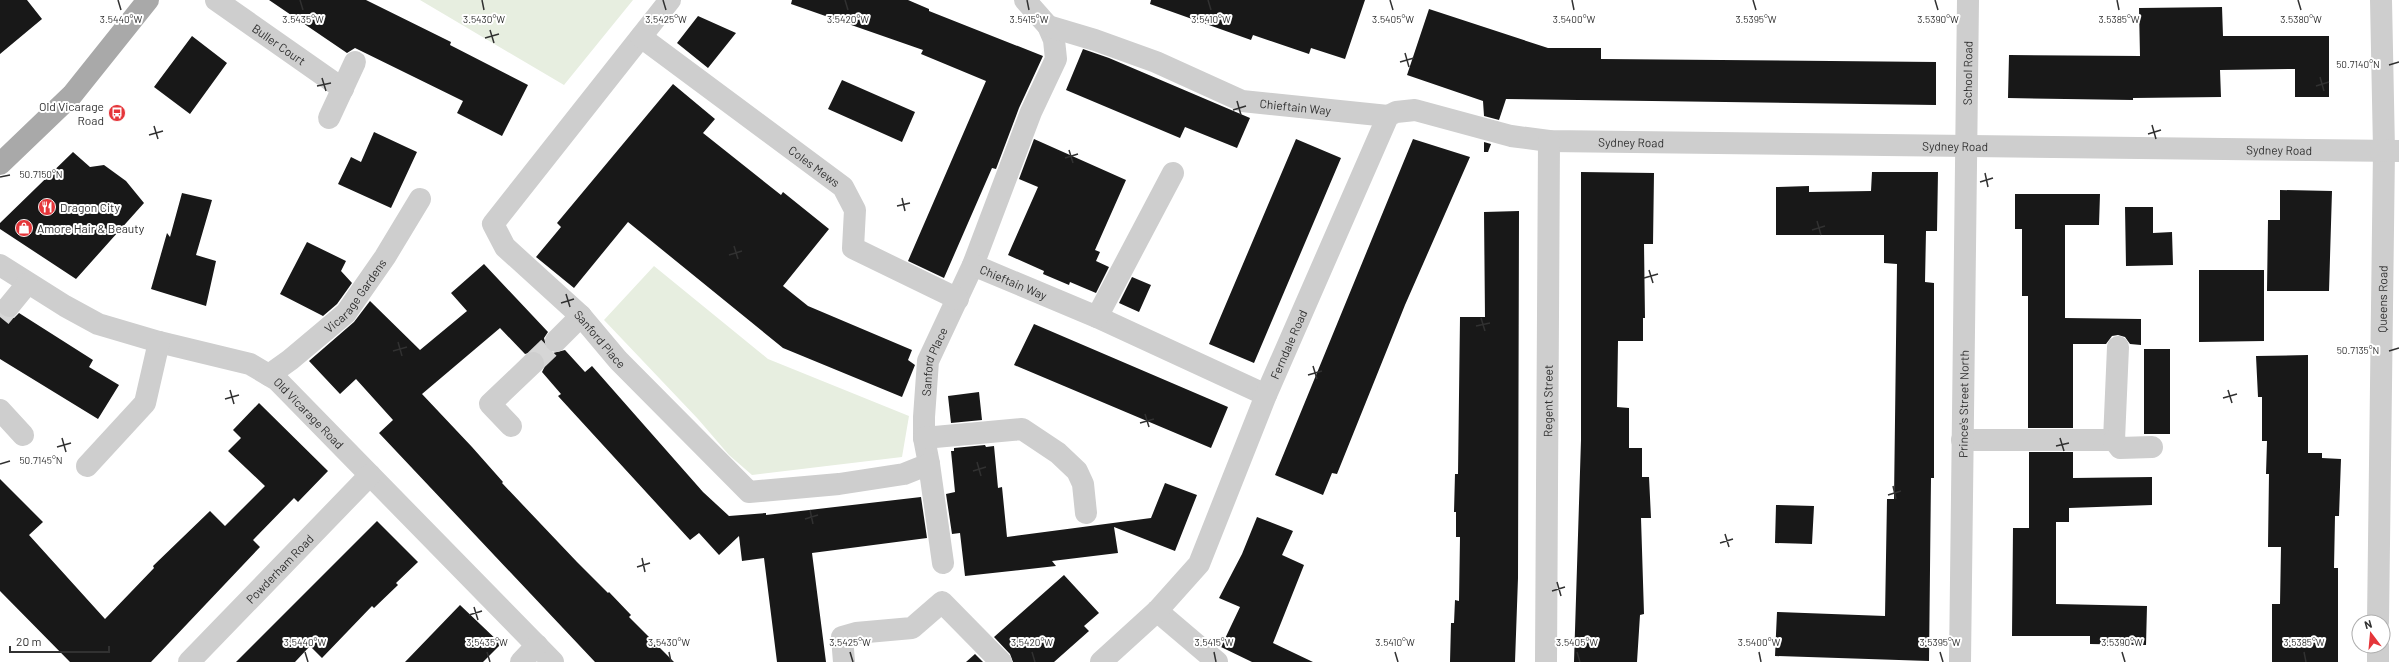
<svg xmlns="http://www.w3.org/2000/svg" width="2399" height="662" font-family="Barlow,sans-serif">
  <rect width="100%" height="100%" fill="#fff"/>
  <path fill="#e7eee0" d="M 420,0 L 633,0 L 564,85 Z
    M 654,266 L 768,359 L 909,416 L 902,457 L 752,475 L 729,455 L 698,419 L 604,320 Z"/>
  <path fill="#181818" d="M 0,0 L 27,0 L 42,19 L 0,54 Z
    M 269,0 L 366,0 L 451,42 L 450,45 L 528,85 L 502,136 L 457,113 L 463,101 L 355,48 L 347,53 Z
    M 792,0 L 908,0 L 929,9 L 929,11 L 1043,56 L 1019,108 L 996,169 L 992,168 L 944,278 L 908,261 L 986,81 L 921,54 L 923,50 L 791,4 Z
    M 1151,0 L 1365,0 L 1345,59 L 1311,48 L 1309,54 L 1253,35 L 1251,40 L 1150,4 Z
    M 2222,7 L 2223,36 L 2329,36 L 2329,97 L 2295,97 L 2295,69 L 2220,70 L 2221,97 L 2133,98 L 2133,100 L 2008,98 L 2009,55 L 2140,56 L 2139,8 Z
    M 1429,9 L 1548,48 L 1601,48 L 1601,59 L 1936,62 L 1936,105 L 1506,99 L 1499,120 L 1484,116 L 1483,101 L 1407,75 Z
    M 698,16 L 736,33 L 708,68 L 677,43 Z
    M 192,36 L 227,63 L 190,114 L 154,87 Z
    M 1083,49 L 1109,58 L 1250,118 L 1237,148 L 1185,127 L 1180,138 L 1066,90 Z
    M 842,80 L 915,112 L 902,142 L 828,109 Z
    M 673,84 L 715,119 L 703,133 L 781,195 L 783,192 L 829,229 L 783,286 L 808,306 L 912,350 L 908,360 L 915,365 L 902,397 L 783,348 L 628,222 L 574,288 L 536,257 L 561,227 L 557,223 Z
    M 374,132 L 417,152 L 391,208 L 338,184 L 351,157 L 361,162 Z
    M 1034,139 L 1126,180 L 1095,250 L 1100,252 L 1096,261 L 1109,267 L 1096,293 L 1070,282 L 1069,285 L 1043,274 L 1044,271 L 1008,255 L 1038,187 L 1019,179 Z
    M 1296,139 L 1341,158 L 1254,363 L 1209,344 Z
    M 1413,139 L 1470,157 L 1405,305 L 1337,474 L 1332,473 L 1323,495 L 1275,475 Z
    M 1484,142 L 1491,144 L 1488,152 L 1484,152 Z
    M 73,152 L 90,167 L 104,165 L 126,181 L 144,203 L 76,279 L 0,229 L 0,223 Z
    M 1581,172 L 1654,173 L 1653,244 L 1644,244 L 1645,318 L 1643,318 L 1643,341 L 1618,341 L 1617,407 L 1629,408 L 1629,448 L 1642,448 L 1642,477 L 1649,477 L 1651,518 L 1641,518 L 1644,614 L 1640,615 L 1637,662 L 1574,662 L 1581,440 Z
    M 1872,172 L 1938,172 L 1937,231 L 1926,231 L 1925,282 L 1934,283 L 1934,478 L 1931,478 L 1929,661 L 1775,656 L 1777,612 L 1885,616 L 1887,499 L 1894,499 L 1897,264 L 1884,263 L 1884,235 L 1776,235 L 1776,187 L 1809,186 L 1809,192 L 1871,191 Z
    M 2280,190 L 2332,191 L 2329,291 L 2267,291 L 2268,220 L 2280,220 Z
    M 182,193 L 212,200 L 196,255 L 216,261 L 206,306 L 151,289 L 167,233 L 170,237 Z
    M 2015,194 L 2100,194 L 2099,225 L 2065,225 L 2065,318 L 2141,319 L 2141,345 L 2130,344 L 2125,337 L 2118,335 L 2112,336 L 2106,344 L 2073,344 L 2073,428 L 2028,428 L 2028,296 L 2022,296 L 2022,229 L 2015,229 Z
    M 2125,207 L 2153,207 L 2153,233 L 2172,232 L 2173,265 L 2126,266 Z
    M 1519,211 L 1518,578 L 1515,662 L 1450,662 L 1451,623 L 1454,623 L 1455,600 L 1459,601 L 1460,537 L 1456,537 L 1456,512 L 1454,512 L 1455,474 L 1458,474 L 1460,317 L 1485,317 L 1484,212 Z
    M 307,242 L 346,261 L 341,271 L 352,283 L 337,304 L 323,316 L 280,294 Z
    M 484,264 L 548,332 L 544,338 L 547,350 L 553,353 L 565,350 L 585,372 L 592,366 L 703,492 L 729,516 L 766,513 L 766,515 L 921,497 L 927,538 L 812,553 L 826,662 L 777,662 L 764,558 L 742,561 L 739,536 L 719,555 L 699,533 L 690,540 L 558,396 L 561,394 L 542,372 L 545,366 L 542,355 L 536,351 L 525,354 L 500,328 L 422,394 L 472,447 L 503,482 L 502,483 L 577,562 L 608,593 L 609,592 L 631,615 L 629,617 L 674,662 L 595,662 L 379,433 L 393,420 L 356,379 L 340,394 L 309,361 L 354,322 L 370,301 L 420,350 L 467,311 L 451,293 Z
    M 2199,270 L 2264,270 L 2264,341 L 2199,342 Z
    M 1132,277 L 1151,285 L 1139,312 L 1119,303 Z
    M 19,313 L 93,360 L 89,367 L 119,385 L 98,419 L 0,359 L 0,314 L 7,318 L 14,318 Z
    M 1034,324 L 1228,407 L 1211,448 L 1014,365 Z
    M 2144,349 L 2170,349 L 2170,434 L 2144,434 Z
    M 2308,355 L 2308,453 L 2322,453 L 2322,458 L 2341,459 L 2339,516 L 2335,516 L 2334,568 L 2338,568 L 2338,662 L 2272,662 L 2272,604 L 2280,604 L 2281,547 L 2268,547 L 2269,474 L 2266,474 L 2267,441 L 2262,441 L 2262,397 L 2258,397 L 2256,356 Z
    M 979,392 L 982,420 L 951,423 L 948,396 Z
    M 259,403 L 328,471 L 298,502 L 294,498 L 253,540 L 260,547 L 151,662 L 70,662 L 0,591 L 0,479 L 43,522 L 29,535 L 105,619 L 154,568 L 153,566 L 210,511 L 225,526 L 265,486 L 228,451 L 241,438 L 233,430 Z
    M 985,445 L 986,447 L 994,446 L 998,488 L 1002,487 L 1007,537 L 1151,518 L 1165,483 L 1197,495 L 1175,551 L 1114,527 L 1118,553 L 1052,561 L 1056,566 L 965,576 L 960,533 L 952,534 L 946,494 L 955,492 L 951,451 L 954,451 L 954,448 Z
    M 2029,452 L 2073,452 L 2073,478 L 2152,477 L 2152,505 L 2069,508 L 2069,522 L 2056,522 L 2056,604 L 2147,606 L 2146,645 L 2090,644 L 2090,636 L 2012,636 L 2013,528 L 2029,528 Z
    M 1776,505 L 1814,506 L 1812,544 L 1775,543 Z
    M 1257,517 L 1293,531 L 1282,555 L 1304,565 L 1273,643 L 1313,662 L 1252,662 L 1221,647 L 1240,607 L 1219,598 L 1242,554 Z
    M 377,521 L 418,562 L 396,583 L 398,585 L 374,608 L 372,606 L 322,658 L 310,646 L 295,662 L 236,662 Z
    M 1064,575 L 1099,613 L 1084,626 L 1089,631 L 1054,662 L 1013,662 L 1010,654 L 994,637 Z
    M 460,605 L 501,644 L 483,662 L 405,662 Z
    M 975,654 L 983,662 L 966,662 Z"/>
  <g fill="none" stroke-linecap="round" stroke-linejoin="round">
    <path stroke="#d6d6d6" stroke-width="22" stroke-dasharray="22 11" stroke-linecap="butt" d="M 0,317 L 9,306
      M 533,363 L 556,341"/>
    <g stroke="#cecece" stroke-width="22">
      <path id="s1" d="M 216,0 L 343,89"/>
      <path id="s2" d="M 670,0 L 493,224 L 505,247 L 581,316 L 618,360 L 749,492 L 839,484 L 904,474 L 929,464 L 924,438 L 924,417 L 928,361 L 973,265 L 1031,112 L 1056,59 L 1054,40 L 1048,26 L 1025,0"/>
      <path id="s3" d="M 1048,26 L 1095,40 L 1156,62 L 1242,101 L 1388,116"/>
      <path id="s4" d="M 641,37 L 843,187 L 855,210 L 853,248 L 958,299"/>
      <path d="M 329,118 L 355,62"/>
      <path id="s5" d="M 0,265 L 65,306 L 98,324 L 159,342 L 250,364 L 277,380 L 553,662"/>
      <path id="s6" d="M 973,265 L 1097,317 L 1266,395"/>
      <path d="M 9,306 L 27,284"/>
      <path d="M 1097,317 L 1173,173"/>
      <path d="M 556,341 L 581,316"/>
      <path id="s7" d="M 269,375 L 290,360 L 346,313 L 385,257 L 420,199"/>
      <path d="M 0,410 L 23,435"/>
      <path d="M 511,426 L 490,404 L 533,363"/>
      <path d="M 924,438 L 1022,429 L 1058,453 L 1077,471 L 1083,484 L 1086,513"/>
      <path d="M 1962,440 L 2114,440 L 2118,347"/>
      <path d="M 2114,440 L 2120,448 L 2152,447"/>
      <path d="M 929,464 L 943,563"/>
      <path d="M 87,466 L 145,403 L 159,342"/>
      <path d="M 1157,611 L 1217,662"/>
      <path id="s8" d="M 2378,622 L 2384,150 L 2381,0"/>
      <path id="s9" d="M 189,662 L 370,475"/>
      <path d="M 521,662 L 537,645"/>
      <path d="M 844,662 L 842,637 L 856,633 L 912,628 L 942,602 L 1001,662"/>
      <path id="s10" d="M 1101,662 L 1157,611 L 1199,564 L 1266,395 L 1388,116 L 1396,112 L 1415,110 L 1511,136 L 1549,141 L 2399,151"/>
      <path id="s11" d="M 1546,662 L 1549,141"/>
      <path id="s12" d="M 1960,662 L 1968,0"/>
      <path d="M 2378,662 L 2378,646"/>
    </g>
    <path stroke="#a9a9a9" stroke-width="22" d="M 0,164 L 72,95 L 148,0"/>
  </g>
  <path fill="none" stroke="#313131" stroke-width="1.5" d="M 118,0 L 121,10M 300,0 L 303,10M 482,0 L 484,10M 663,0 L 666,10M 845,0 L 848,10M 1027,0 L 1029,10M 1208,0 L 1211,10M 1390,0 L 1393,10M 1572,0 L 1574,10M 1753,0 L 1756,10M 1935,0 L 1938,10M 2117,0 L 2119,10M 2298,0 L 2301,10M 490,30 L 494,43M 485,38 L 499,34M 1405,53 L 1409,67M 1400,62 L 1414,58M 2389,65 L 2399,62M 2320,77 L 2324,91M 322,78 L 326,91M 317,86 L 331,83M 2316,86 L 2329,82M 1237,101 L 1241,115M 1233,110 L 1246,106M 2152,125 L 2156,139M 154,126 L 158,139M 2148,134 L 2161,130M 149,135 L 163,131M 1069,150 L 1073,163M 1065,158 L 1078,154M 1985,173 L 1988,187M 0,177 L 10,175M 1980,182 L 1993,178M 902,198 L 905,211M 897,206 L 910,203M 1817,221 L 1821,235M 1812,230 L 1825,226M 734,246 L 738,259M 729,255 L 742,251M 1649,270 L 1653,283M 1644,278 L 1658,274M 566,294 L 570,307M 561,303 L 574,299M 1481,318 L 1485,331M 1476,326 L 1490,323M 398,342 L 402,356M 393,351 L 407,347M 2389,351 L 2399,348M 1313,366 L 1317,379M 1308,375 L 1322,371M 230,390 L 234,404M 2228,390 L 2232,403M 2223,398 L 2237,394M 225,399 L 239,395M 1145,414 L 1149,427M 1140,423 L 1154,419M 62,438 L 66,452M 2060,438 L 2064,451M 2056,446 L 2069,443M 57,447 L 71,443M 977,462 L 981,476M 0,464 L 10,461M 973,471 L 986,467M 1893,486 L 1896,499M 1888,495 L 1901,491M 810,510 L 813,524M 805,519 L 818,515M 1725,534 L 1729,547M 1720,543 L 1733,539M 642,558 L 645,572M 637,567 L 650,563M 1557,582 L 1561,596M 1552,591 L 1565,587M 474,607 L 478,620M 469,615 L 482,611M 305,652 L 308,662M 487,652 L 490,662M 669,652 L 671,662M 850,652 L 853,662M 1032,652 L 1035,662M 1214,652 L 1216,662M 1395,652 L 1398,662M 1577,652 L 1580,662M 1759,652 L 1761,662M 1940,652 L 1943,662M 2122,652 L 2125,662M 2304,652 L 2306,662"/>
  <defs>
    <g id="bus-disc" transform="scale(0.9)"><circle r="9.5" fill="#e5363a" stroke="#fff"/><path d="M-5-6H5V4H4V6H2V4H-2V6H-4V4H-5ZM-3.5-4V0h7V-4ZM-3.5 1.2v1.5H-2V1.2ZM2 1.2v1.5H3.5V1.2Z" fill="#fff"/></g>
    <g id="restaurant-disc" transform="scale(0.9)"><circle r="9.5" fill="#e5363a" stroke="#fff"/><path d="M-5-6h1v4h1v-4h1v4h1v-4h1v5L-1.5 .5V6h-2V.5L-5-1ZM5-6V6H3V1.5H1.5Q1.5-4 5-6Z" fill="#fff"/></g>
    <g id="shop-disc" transform="scale(0.9)"><circle r="9.5" fill="#e5363a" stroke="#fff"/><path d="M-5-2.5h2.3a2.7 3.5 0 0 1 5.4 0H5L5.5 6h-11ZM-1.5-2.5h3a1.5 2.3 0 0 0-3 0Z" fill="#fff"/></g>
  </defs>
  <g fill-rule="evenodd">
    <use href="#bus-disc" x="117" y="113"/>
    <use href="#restaurant-disc" x="47" y="207"/>
    <use href="#shop-disc" x="24" y="228"/>
  </g>
  <g text-anchor="middle" dominant-baseline="central" stroke-width="4" stroke-linejoin="round" paint-order="stroke">
    <g font-size="12" fill="#313131" stroke="#fff">
      <text stroke="none"><textPath href="#s1" startOffset="77">Buller Court</textPath></text>
      <text stroke="none"><textPath href="#s12" startOffset="589">School Road</textPath></text>
      <text stroke="none"><textPath href="#s3" startOffset="262">Chieftain Way</textPath></text>
      <text stroke="none"><textPath href="#s10" startOffset="873">Sydney Road</textPath></text>
      <text stroke="none"><textPath href="#s10" startOffset="1197">Sydney Road</textPath></text>
      <text stroke="none"><textPath href="#s10" startOffset="1521">Sydney Road</textPath></text>
      <text stroke="none"><textPath href="#s4" startOffset="216">Coles Mews</textPath></text>
      <text stroke="none"><textPath href="#s6" startOffset="44">Chieftain Way</textPath></text>
      <text stroke="none"><textPath href="#s7" startOffset="118">Vicarage Gardens</textPath></text>
      <text stroke="none"><textPath href="#s8" startOffset="323">Queens Road</textPath></text>
      <text stroke="none"><textPath href="#s2" startOffset="444">Sanford Place</textPath></text>
      <text stroke="none"><textPath href="#s10" startOffset="376">Ferndale Road</textPath></text>
      <text stroke="none"><textPath href="#s2" startOffset="945">Sanford Place</textPath></text>
      <text stroke="none"><textPath href="#s11" startOffset="261">Regent Street</textPath></text>
      <text stroke="none"><textPath href="#s12" startOffset="258">Prince's Street North</textPath></text>
      <text stroke="none"><textPath href="#s5" startOffset="349">Old Vicarage Road</textPath></text>
      <text stroke="none"><textPath href="#s9" startOffset="130">Powderham Road</textPath></text>
    </g>
    <g font-size="12" fill="#313131" stroke="#fff" text-anchor="start">
      <text x="104" y="106" text-anchor="end">Old Vicarage<tspan x="104" dy="14">Road</tspan></text>
      <text x="60" y="207">Dragon City</text>
      <text x="37" y="228">Amore Hair &amp; Beauty</text>
    </g>
  </g>
  <g font-size="10" text-anchor="middle" fill="#313131" stroke="#fff" stroke-width="4" stroke-linejoin="round" paint-order="stroke">
    <text x="121" y="23">3.5440°W</text>
    <text x="303" y="23">3.5435°W</text>
    <text x="484" y="23">3.5430°W</text>
    <text x="666" y="23">3.5425°W</text>
    <text x="848" y="23">3.5420°W</text>
    <text x="1029" y="23">3.5415°W</text>
    <text x="1211" y="23">3.5410°W</text>
    <text x="1393" y="23">3.5405°W</text>
    <text x="1574" y="23">3.5400°W</text>
    <text x="1756" y="23">3.5395°W</text>
    <text x="1938" y="23">3.5390°W</text>
    <text x="2119" y="23">3.5385°W</text>
    <text x="2301" y="23">3.5380°W</text>
    <text x="2358" y="68">50.7140°N</text>
    <text x="41" y="178">50.7150°N</text>
    <text x="2358" y="354">50.7135°N</text>
    <text x="41" y="464">50.7145°N</text>
    <text x="305" y="646">3.5440°W</text>
    <text x="487" y="646">3.5435°W</text>
    <text x="669" y="646">3.5430°W</text>
    <text x="850" y="646">3.5425°W</text>
    <text x="1032" y="646">3.5420°W</text>
    <text x="1214" y="646">3.5415°W</text>
    <text x="1395" y="646">3.5410°W</text>
    <text x="1577" y="646">3.5405°W</text>
    <text x="1759" y="646">3.5400°W</text>
    <text x="1940" y="646">3.5395°W</text>
    <text x="2122" y="646">3.5390°W</text>
    <text x="2304" y="646">3.5385°W</text>
  </g>
  <g transform="translate(2371 634) rotate(344)"><circle r="19" fill="#ffffff" stroke="#adadad"/>
  <path d="M0-3L7 15L0 10L-7 15Z" fill="#e5363a"/>
  <text y="-6" font-size="11" font-weight="bold" text-anchor="middle" fill="#313131">N</text>
  </g>
  <path d="M10 646v6h99v-6" fill="none" stroke="#313131" stroke-width="2"/>
  <text x="16" y="646" font-size="12" fill="#313131" stroke="#ffffff" stroke-width="3" paint-order="stroke">20 m</text>
</svg>
